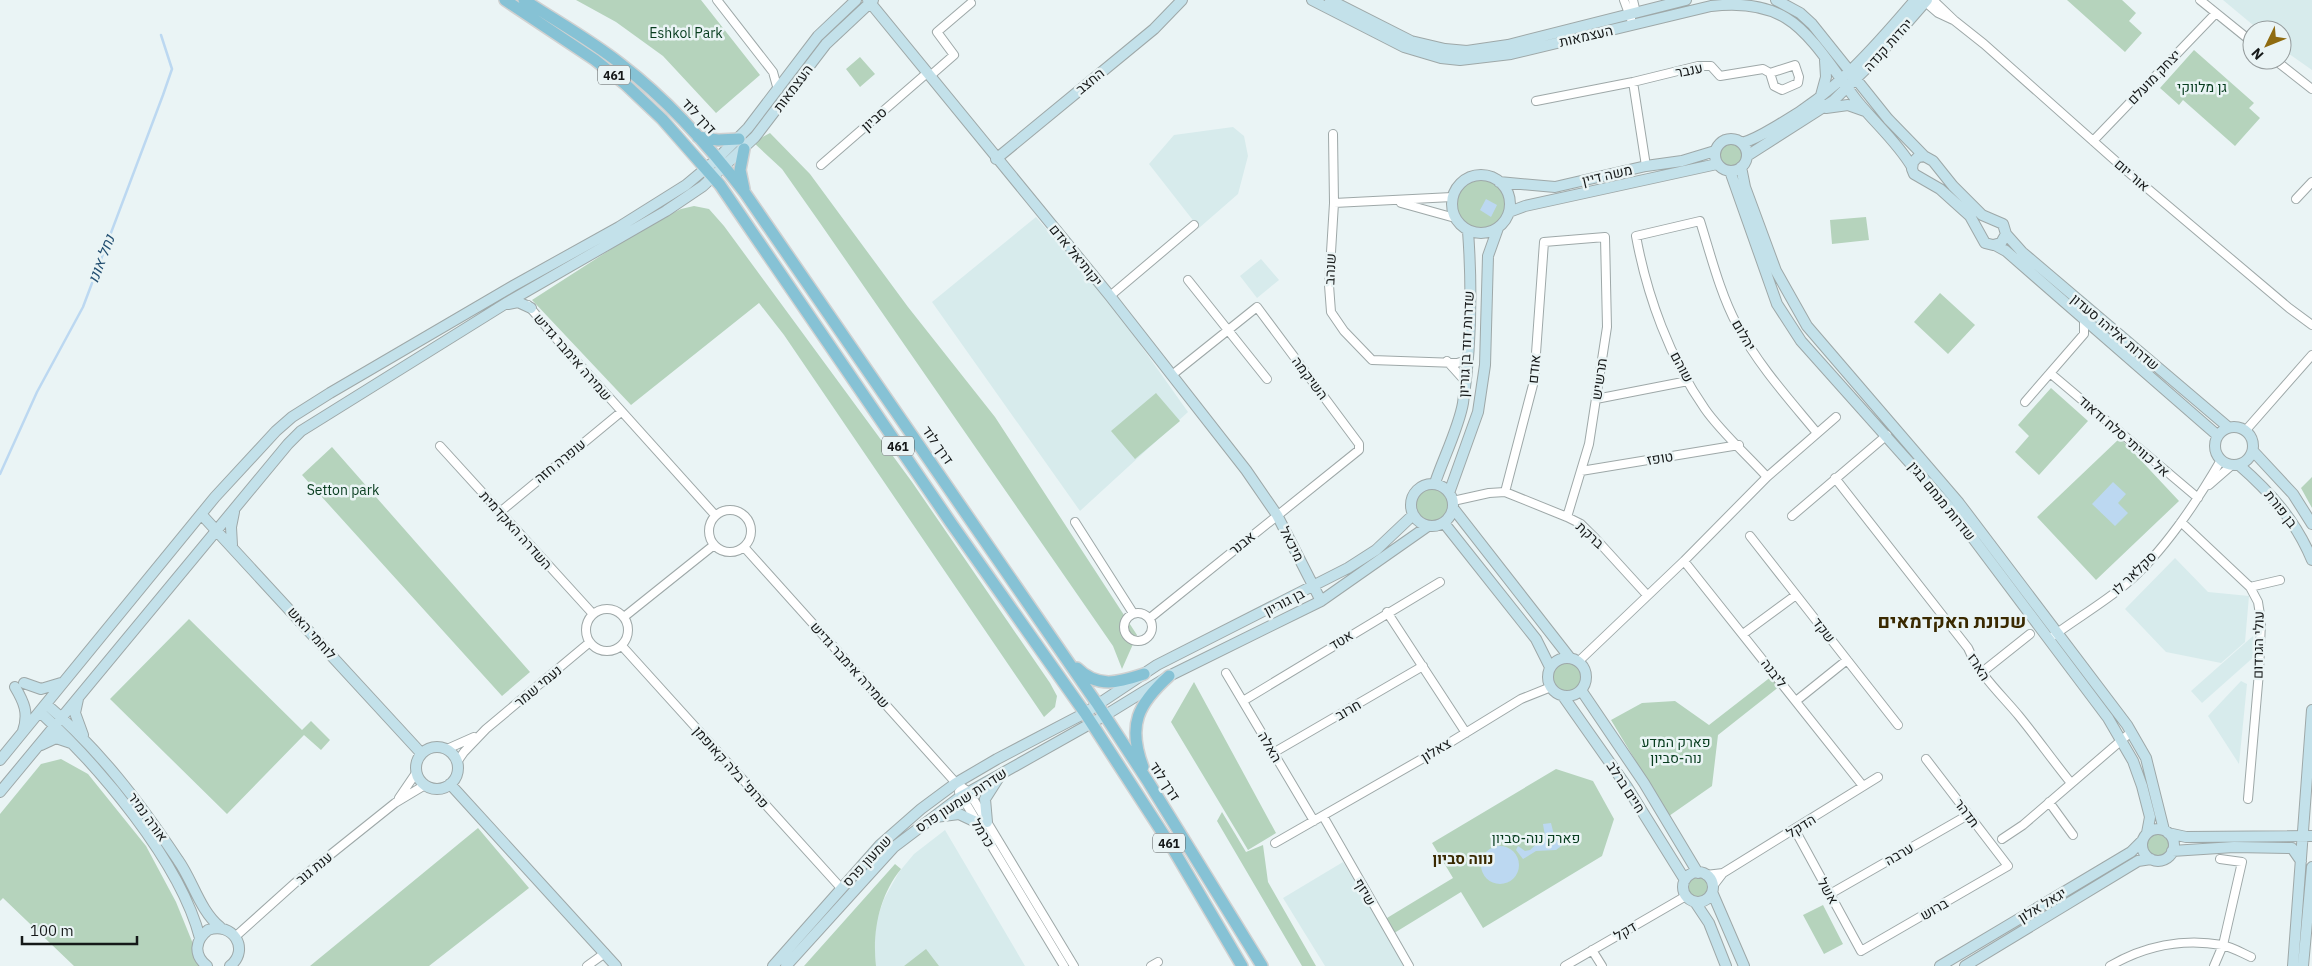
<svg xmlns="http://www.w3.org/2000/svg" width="2312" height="966" font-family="'IBM Plex Sans',Heebo,sans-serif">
  <rect width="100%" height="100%" fill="#eaf4f5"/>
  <path fill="#d7ebec" d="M 2223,0 L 2312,0 L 2312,70 L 2282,49 L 2282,30 L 2259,30 Z
    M 1233,127 L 1244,136 L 1248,156 L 1238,194 L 1199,228 L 1149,164 L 1174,135 Z
    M 1036,217 L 1110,302 L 1188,412 L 1080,511 L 932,302 Z
    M 1261,259 L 1279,280 L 1257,298 L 1240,276 Z
    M 2175,558 L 2208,592 L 2249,596 L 2245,642 L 2221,663 L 2166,652 L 2125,609 Z
    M 2253,636 L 2256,655 L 2202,703 L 2191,691 Z
    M 2241,681 L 2247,684 L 2239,764 L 2208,716 Z
    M 945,830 L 1025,966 L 876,966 L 874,949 L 876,922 L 884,899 L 899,872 L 914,854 Z
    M 1343,862 L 1407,966 L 1325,966 L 1283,898 Z"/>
  <path fill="#b5d3bc" d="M 576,0 L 701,0 L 760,75 L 716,113 L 663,56 L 616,22 Z
    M 2067,0 L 2122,0 L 2136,13 L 2129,21 L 2142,33 L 2125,52 Z
    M 2194,50 L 2254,103 L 2249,108 L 2260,118 L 2235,146 L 2183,100 L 2179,105 L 2160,88 Z
    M 860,57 L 875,74 L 860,87 L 846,69 Z
    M 770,133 L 810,174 L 908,307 L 995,417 L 1137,635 L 1122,669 L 1113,646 L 820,223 L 782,169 L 753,142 Z
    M1716 155a15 15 0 1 1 30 0a15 15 0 1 1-30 0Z
    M1453 204a28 28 0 1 1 56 0a28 28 0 1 1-56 0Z
    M 694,206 L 709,209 L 724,226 L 912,482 L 1050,683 L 1057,696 L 1055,707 L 1044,717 L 784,335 L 759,303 L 631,405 L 532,300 L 650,224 L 681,209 Z
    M 1866,217 L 1869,240 L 1832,244 L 1830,220 Z
    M 1940,293 L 1975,325 L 1948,354 L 1914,322 Z
    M 2051,388 L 2088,421 L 2039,475 L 2015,452 L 2029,436 L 2018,425 Z
    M 1156,393 L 1180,421 L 1135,459 L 1111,431 Z
    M 2120,438 L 2179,501 L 2096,580 L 2037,517 Z
    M 332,447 L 530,672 L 502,696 L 302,475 Z
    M 2312,477 L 2312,508 L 2301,488 Z
    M1412 505a20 20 0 1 1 40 0a20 20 0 1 1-40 0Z
    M 189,619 L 302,730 L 311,721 L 330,740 L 321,750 L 304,735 L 227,814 L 110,699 Z
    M1549 677a18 18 0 1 1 36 0a18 18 0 1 1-36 0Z
    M 1772,676 L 1780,686 L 1718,735 L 1712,786 L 1669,816 L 1611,720 L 1642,703 L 1675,701 L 1709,725 Z
    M 1194,682 L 1276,833 L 1248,850 L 1171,722 Z
    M 61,759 L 88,774 L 146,846 L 176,902 L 202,966 L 74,966 L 3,898 L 0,901 L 0,814 L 41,764 Z
    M 1556,769 L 1593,781 L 1614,819 L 1602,856 L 1483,928 L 1461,892 L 1391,935 L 1382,921 L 1453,878 L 1432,843 Z
    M 1222,812 L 1246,852 L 1263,845 L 1268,882 L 1316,966 L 1302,966 L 1217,821 Z
    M 478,828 L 529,888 L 429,966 L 310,966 Z
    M2145 845a13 13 0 1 1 26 0a13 13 0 1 1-26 0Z
    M 895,864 L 901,869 C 879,896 872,932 876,966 L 804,966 Z
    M1684 887a14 14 0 1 1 28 0a14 14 0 1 1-28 0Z
    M 1823,905 L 1843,944 L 1824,954 L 1803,915 Z
    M 926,949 L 939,966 L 904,966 Z"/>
  <path fill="#bcd8f1" d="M 1486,199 L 1497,205 L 1491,217 L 1480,210 Z
    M 2113,482 L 2126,494 L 2118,503 L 2128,513 L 2115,526 L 2092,504 Z
    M 1551,823 L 1555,839 L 1564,844 L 1556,850 L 1536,851 L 1523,859 L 1516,850 L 1518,846 L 1525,851 L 1530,850 L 1545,836 L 1543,824 Z
    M1481 865a19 19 0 1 1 38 0a19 19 0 1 1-38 0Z"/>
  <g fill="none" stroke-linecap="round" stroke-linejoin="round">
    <path stroke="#bcd8f1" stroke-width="2.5" d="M 0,474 L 37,392 L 83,307 L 163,95 L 172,69 L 161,35"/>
    <g stroke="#9ea8a8" stroke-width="10">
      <path id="street" d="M 717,0 L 773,72 L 778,90
        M 1624,0 L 1631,19
        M 1633,0 L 1636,13
        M 1923,0 L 1938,13 L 1953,20
        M 1933,0 L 1955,21 L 1984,44 L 2128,172 L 2289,308 L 2312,325
        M 2200,0 L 2252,42
        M 2275,60 L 2312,89
        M 930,76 L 954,55 L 937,32 L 971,3
        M 1633,82 L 1646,166
        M 1536,101 L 1633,82 L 1698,66 L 1711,66 L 1720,76 L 1763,69 L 1770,73 L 1774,86 L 1782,90 L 1798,83 L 1799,77 L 1795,65 L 1770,73
        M 1333,134 L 1334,203 L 1329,285 L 1331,312 L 1344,331 L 1372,360 L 1457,363 L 1467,360
        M 2093,141 L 2216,13
        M 821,165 L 927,73
        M 2296,199 L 2312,182
        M 1334,203 L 1452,197
        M 1401,203 L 1455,218
        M 1188,280 L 1267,379
        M 1110,296 L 1194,225
        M 528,305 L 553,335 L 715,515
        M 1447,361 L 1465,381
        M 2050,373 L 2198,498
        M 1596,399 L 1688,381
        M 2025,402 L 2084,334 L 2084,319
        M 2246,430 L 2312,355
        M 440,446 L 593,614
        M 1581,471 L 1739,445
        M 1767,477 C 1748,456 1721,432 1705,409 C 1670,359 1647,296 1636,236 L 1700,221 C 1711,256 1720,293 1737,325 C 1758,365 1789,399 1817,433
        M 1835,478 L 1968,648 C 1980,676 2000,693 2019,716 C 2037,738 2053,761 2071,783
        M 2209,485 L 2232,465
        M 1505,492 L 1534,381 L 1544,242 L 1605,237 L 1607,327 L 1589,444 L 1567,517
        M 1453,501 L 1489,493 L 1505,492 L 1567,517 L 1581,524 L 1595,538 L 1647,595
        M709 531a21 21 0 1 1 42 0a21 21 0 1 1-42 0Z
        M 500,512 L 621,412
        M 1792,516 L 1887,435
        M 1075,522 L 1133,613
        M 2181,522 L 2250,587 L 2258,602 L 2261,621 L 2259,672 L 2248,799
        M 1750,536 L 1898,725
        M 744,547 L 956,783 L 969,792 L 1074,966
        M 1684,561 L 1863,786
        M 2250,587 L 2280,580
        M586 630a21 21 0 1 1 42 0a21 21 0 1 1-42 0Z
        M 1387,612 L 1466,733
        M1124 627a14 14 0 1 1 28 0a14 14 0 1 1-28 0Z
        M 624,617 L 714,545
        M 1150,618 L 1359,450 L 1359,444 L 1257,307 L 1172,375
        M 1743,634 L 1796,595
        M 2049,639 C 2074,620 2102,604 2126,584 C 2162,554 2198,500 2221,460
        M 622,646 L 841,888
        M 1579,661 L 1684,561 L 1767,477 L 1836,417
        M 1226,673 L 1314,821
        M 1981,673 L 2030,634
        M 1243,701 L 1440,582
        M 1796,701 L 1847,660
        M 447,749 L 474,737
        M 1273,753 L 1423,666
        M 457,762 L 464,752 L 486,729 L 590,642
        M 959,792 L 1064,966
        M 399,798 L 416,773
        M 2049,802 L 2073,835
        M 1323,816 L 1409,966
        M 1795,830 L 1861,951 L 2008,866 L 1926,759
        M 2002,839 L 2023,825 L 2131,732
        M 1275,843 L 1441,748 L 1521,699 L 1551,687
        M 1706,875 L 1723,873 L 1878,777
        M 1713,886 L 1723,873
        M 1830,894 L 1968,815
        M 236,936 L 295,883 L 395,803 L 425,785
        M 1592,950 L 1602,966
        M 587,966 L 605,953
        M 1151,966 L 1158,962
        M 1565,966 L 1686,896
        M 2110,966 C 2144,946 2183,938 2222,945 C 2232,947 2242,953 2251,957
        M 2214,966 L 2223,945 L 2242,862 L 2220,859"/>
    </g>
    <g stroke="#9ea8a8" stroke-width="12">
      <path id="secondary" d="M 868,0 L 1110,296 L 1246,470 L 1277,515 L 1321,601
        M 1312,0 L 1404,47 L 1441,58 L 1460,60 L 1511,54 L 1711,6 C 1737,3 1763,4 1786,18 C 1814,35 1837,76 1858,102 C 1876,124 1898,143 1912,167
        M 1330,0 L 1411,41 L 1445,49 L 1467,51 L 1508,45 L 1686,0
        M 1776,0 L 1800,13 L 1812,24 L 1888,119 L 1924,156
        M 1820,99 L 1826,77 L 1825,60
        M 1826,108 L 1848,105 L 1865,111
        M1715 155a16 16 0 1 1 32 0a16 16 0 1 1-32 0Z
        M 1742,143 C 1756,139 1768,131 1780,124 C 1835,93 1875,47 1915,0
        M 1747,156 L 1833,101 L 1872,63 L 1927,0
        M 1924,156 L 1933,161 L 1953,186 L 1982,215 L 2003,224 L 2006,234 L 2001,243 L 1993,245 L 1985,243 L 1970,216 L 1940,189 L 1914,174 L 1912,169 L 1913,162 L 1918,157 Z
        M 996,159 L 1154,29 L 1182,0
        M 1741,167 L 1745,187 L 1776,271 L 1807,326 L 1959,503 L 2127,725 L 2146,758 L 2164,830
        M 1730,171 L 1777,304 L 1801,341 L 1951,509 L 2108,718 L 2133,761 L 2142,786 L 2150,817 L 2147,833
        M1452 204a29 29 0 1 1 58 0a29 29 0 1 1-58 0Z
        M 1499,182 L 1555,187 L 1646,166 L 1682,161 L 1715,151
        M 1509,212 L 1525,206 L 1717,164
        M 2006,234 L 2022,252 L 2228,427
        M 1995,245 L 2006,251 L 2217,435
        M 508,304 L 518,302 L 531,308
        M2215 446a19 19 0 1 1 38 0a19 19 0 1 1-38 0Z
        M 2253,451 L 2293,494 L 2312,524
        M 2239,465 C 2270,492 2296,521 2312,560
        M 1435,483 C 1443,459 1459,427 1463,403 C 1471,348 1472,286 1468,231
        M1411 505a21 21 0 1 1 42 0a21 21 0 1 1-42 0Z
        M 1449,493 L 1478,412 L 1485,365 L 1488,256 L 1498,228
        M 1453,508 L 1570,658
        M 201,514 L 421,753
        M 1444,523 L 1536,639 L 1550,667
        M 232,545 L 231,527 L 234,512
        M1548 677a19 19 0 1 1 38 0a19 19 0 1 1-38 0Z
        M 24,683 L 41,689 L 61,683
        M 15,687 C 24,702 29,713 23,731
        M 1581,690 L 1644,783 L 1698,873
        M 1563,696 L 1627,787 L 1685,880
        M 78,699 L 75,713 L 83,735
        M 46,704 C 99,749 140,803 178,860 C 193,881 200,911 220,927
        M 40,712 C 98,765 180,861 200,938
        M 41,745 L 56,738 L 71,743
        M416 768a21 21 0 1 1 42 0a21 21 0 1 1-42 0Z
        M 0,760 L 215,497 L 276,431 L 292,417 L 330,393 L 513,286 L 619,227 L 686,185 L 717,159 L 748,128 L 818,36 L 856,0
        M 450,784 L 616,966
        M 0,792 L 288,444 L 301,431 L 508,302 L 666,211 L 703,186 L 755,137 L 826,44 L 873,0
        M 935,817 L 959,814 L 976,822
        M 987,822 L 985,799 L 999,777
        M2142 845a16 16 0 1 1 32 0a16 16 0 1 1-32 0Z
        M 2168,833 L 2186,837 L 2312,836
        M 2172,851 L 2234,847 L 2292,848 L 2301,861
        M1683 887a15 15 0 1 1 30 0a15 15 0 1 1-30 0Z
        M 1712,892 L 1744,966
        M 1695,902 L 1709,923 L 1726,966
        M 207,966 C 193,955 195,940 208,930 C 232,921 251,949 230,966
        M 773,966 L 880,845 L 921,809 L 956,783 L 997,759 L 1085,713 L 1157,665 L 1348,568 L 1376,550 L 1413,515
        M 786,966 L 894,847 L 960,797 L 1104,716 L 1169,676 L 1321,601 L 1428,526
        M 1940,966 L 2131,852 L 2142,841
        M 1965,966 L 2138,861 L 2151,859
        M 2293,966 L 2312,710
        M 2303,966 L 2312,867"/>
    </g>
    <g stroke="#d0d1d1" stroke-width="14">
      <path id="primary" d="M 505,0 L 595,60 L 625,84 L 662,119 L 720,185 L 951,523 L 1085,713 L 1173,849 L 1242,966
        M 524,0 C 556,21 592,41 622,65 C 669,101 709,146 745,193 L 1098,705 L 1149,783 L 1262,966
        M 698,137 L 718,140 L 739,139
        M 744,189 L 740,170 L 744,149
        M 1077,668 C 1098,689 1119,682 1144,674
        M 1143,767 C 1127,725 1138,704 1169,676"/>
    </g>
    <use href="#street" stroke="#fff" stroke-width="8"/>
    <use href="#secondary" stroke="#c3e1ea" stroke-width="10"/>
    <use href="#primary" stroke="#86c2d5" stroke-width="11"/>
  </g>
  <g text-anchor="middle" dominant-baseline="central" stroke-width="5" stroke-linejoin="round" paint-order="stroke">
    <g fill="#eaf4f5" stroke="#565b5b" stroke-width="1">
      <rect x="598" y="65.5" width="32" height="19" rx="4"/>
      <rect x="882" y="436.5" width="32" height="19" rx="4"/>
      <rect x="1153" y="833.5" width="32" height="19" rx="4"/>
    </g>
    <g font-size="12" font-weight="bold" fill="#161919">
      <text x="614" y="75">461</text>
      <text x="898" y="446">461</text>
      <text x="1169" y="843">461</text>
    </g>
    <g font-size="14" fill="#073c1e" stroke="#eaf4f5">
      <text x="686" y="33">Eshkol Park</text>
      <text x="2202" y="87">גן מלווקי</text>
      <text x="343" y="490">Setton park</text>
      <text x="1676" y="742">פארק המדע<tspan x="1676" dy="16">נוה-סביון</tspan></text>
      <text x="1536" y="838">פארק נוה-סביון</text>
    </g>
    <g font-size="14" fill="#161919" stroke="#eaf4f5">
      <text transform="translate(1586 36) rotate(-13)">העצמאות</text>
      <text transform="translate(1888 45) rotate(-48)">יהדות קנדה</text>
      <text transform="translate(1689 70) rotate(-11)">ענבר</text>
      <text transform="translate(2154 77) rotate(-46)">יצחק מועלם</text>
      <text transform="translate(1090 81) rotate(-39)">החצב</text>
      <text transform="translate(793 88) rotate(-53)">העצמאות</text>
      <text transform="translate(699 116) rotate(47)">דרך לוד</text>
      <text transform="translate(874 119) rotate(-41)">סביון</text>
      <text transform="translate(1607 175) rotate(-13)">משה דיין</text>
      <text transform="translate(2132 175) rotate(41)">אור יום</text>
      <text transform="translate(1076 255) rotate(51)">יקותיאל אדם</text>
      <text transform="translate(1330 269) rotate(-87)">שנהב</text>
      <text transform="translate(2115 332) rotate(40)">שדרות אליהו סעדון</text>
      <text transform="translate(1744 335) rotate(60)">יהלום</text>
      <text transform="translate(1466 344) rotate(-87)">שדרות דוד בן גוריון</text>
      <text transform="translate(573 357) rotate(49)">שמירה אימבר גדיש</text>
      <text transform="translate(1682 367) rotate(62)">שוהם</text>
      <text transform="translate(1534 369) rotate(-84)">אודם</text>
      <text transform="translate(1310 378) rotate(53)">השיקמה</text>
      <text transform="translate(1599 379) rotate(-82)">תרשיש</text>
      <text transform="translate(2124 436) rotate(41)">אל כוויתי סלח ודאוד</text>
      <text transform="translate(938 445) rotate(55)">דרך לוד</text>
      <text transform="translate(1660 458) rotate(-9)">טופז</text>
      <text transform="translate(560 461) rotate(-39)">עופרה חזה</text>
      <text transform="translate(1942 501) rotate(51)">שדרות מנחם בגין</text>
      <text transform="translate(2281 509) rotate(52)">בן פורת</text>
      <text transform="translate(516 530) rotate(48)">השדרה האקדמית</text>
      <text transform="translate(1590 535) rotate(42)">ברקת</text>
      <text transform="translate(1242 543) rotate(-39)">אבנר</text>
      <text transform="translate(1292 544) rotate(63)">מיכאל</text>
      <text transform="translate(2134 573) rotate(-44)">סקלאר לו</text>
      <text transform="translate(1284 602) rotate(-27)">בן גוריון</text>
      <text transform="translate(1824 630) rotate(52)">שקד</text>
      <text transform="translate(312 633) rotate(48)">לוחמי האש</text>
      <text transform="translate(1341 640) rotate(-31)">אטד</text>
      <text transform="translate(2258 645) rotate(-89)">עולי הגרדום</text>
      <text transform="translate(850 665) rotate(48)">שמירה אימבר גדיש</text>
      <text transform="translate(1979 667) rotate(58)">הארז</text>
      <text transform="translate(1774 673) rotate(52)">ליבנה</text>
      <text transform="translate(538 686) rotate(-40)">נעמי שמר</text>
      <text transform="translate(1348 710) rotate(-30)">חרוב</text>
      <text transform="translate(1270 747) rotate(60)">האלה</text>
      <text transform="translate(1436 750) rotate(-31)">צאלון</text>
      <text transform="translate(731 767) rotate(48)">פרופ' בלה קאופמן</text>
      <text transform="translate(1165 781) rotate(57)">דרך לוד</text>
      <text transform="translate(1626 787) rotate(57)">חיים ברלב</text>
      <text transform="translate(961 800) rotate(-33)">שדרות שמעון פרס</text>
      <text transform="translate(1967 813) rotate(53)">תדהר</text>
      <text transform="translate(148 817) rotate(54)">אורה נמיר</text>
      <text transform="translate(1801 826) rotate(-32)">הדקל</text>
      <text transform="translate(983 833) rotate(59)">כרמל</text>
      <text transform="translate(1899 854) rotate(-30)">ערבה</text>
      <text transform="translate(867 861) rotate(-47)">שמעון פרס</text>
      <text transform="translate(314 868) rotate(-39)">ענת גוב</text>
      <text transform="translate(1828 891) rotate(61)">אשל</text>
      <text transform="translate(1365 892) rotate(60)">שיזף</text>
      <text transform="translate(2042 905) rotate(-31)">יגאל אלון</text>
      <text transform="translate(1934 909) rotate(-30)">ברוש</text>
      <text transform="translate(1625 931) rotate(-30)">דקל</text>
    </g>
    <g font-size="15" font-style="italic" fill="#234f71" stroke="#eaf4f5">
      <text transform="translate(101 259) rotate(-69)">נחל אונו</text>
    </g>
    <g font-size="15" font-weight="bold" fill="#3a2900" stroke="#eaf4f5">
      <text x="1463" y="858">נווה סביון</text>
    </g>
    <g font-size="19" font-weight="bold" fill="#3a2900" stroke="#eaf4f5">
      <text x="1952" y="621">שכונת האקדמאים</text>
    </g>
  </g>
  <g transform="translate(2267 45) rotate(227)"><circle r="24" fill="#eaf4f5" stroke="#959c9d"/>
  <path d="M0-4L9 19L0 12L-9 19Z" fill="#8f6b10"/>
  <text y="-8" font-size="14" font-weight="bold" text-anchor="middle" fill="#161919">N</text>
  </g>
  <path d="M22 936v8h115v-8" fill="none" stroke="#161919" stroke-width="2.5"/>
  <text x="30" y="936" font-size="15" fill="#161919" stroke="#eaf4f5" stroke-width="4" paint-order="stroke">100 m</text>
</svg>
